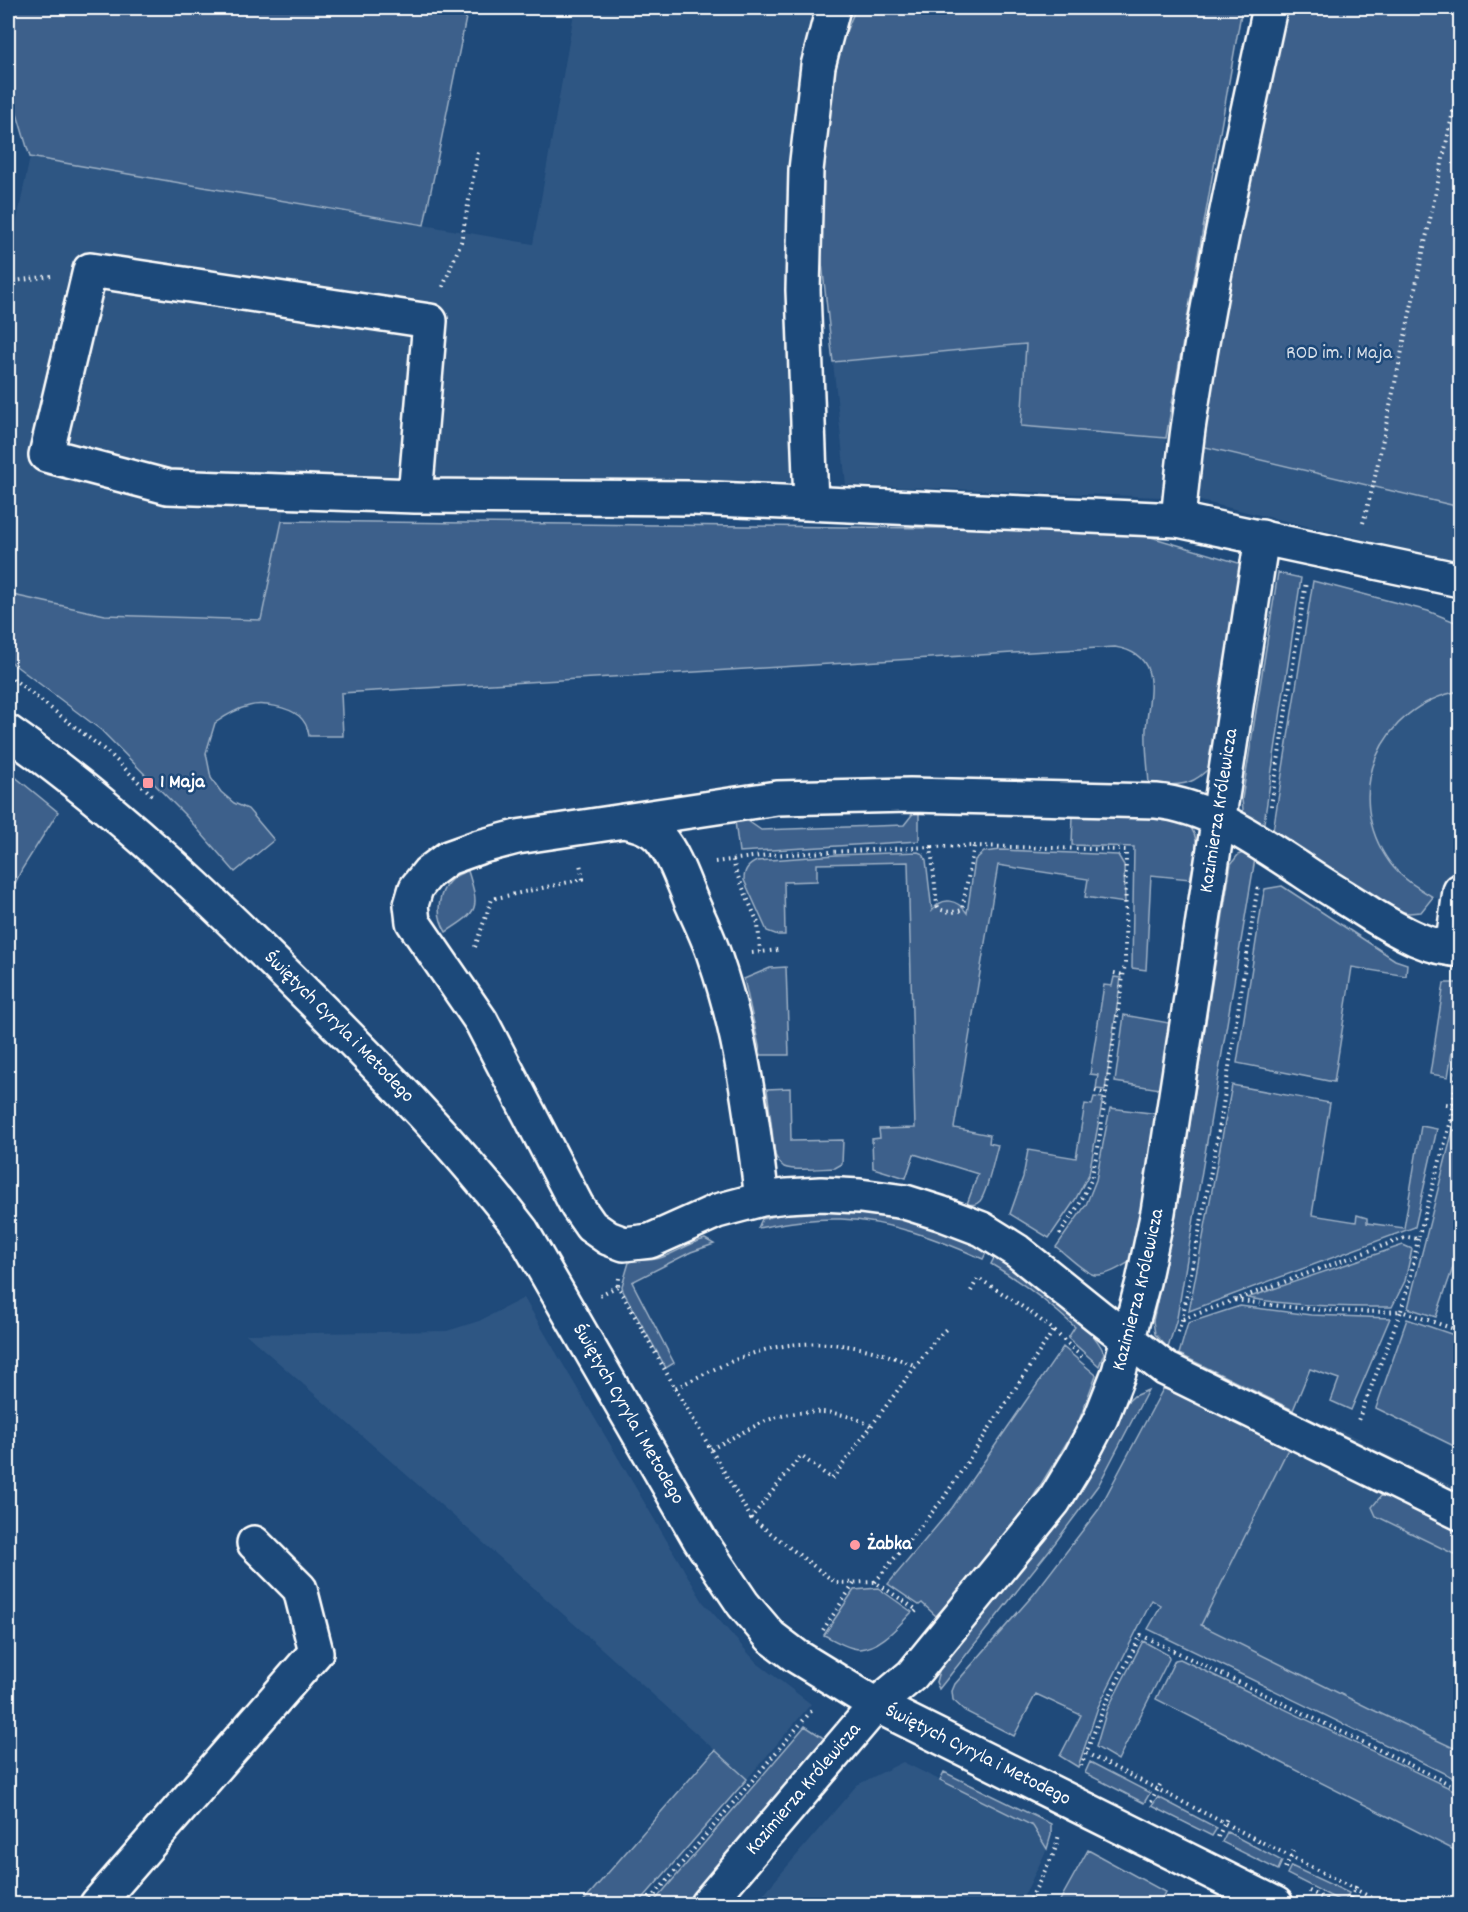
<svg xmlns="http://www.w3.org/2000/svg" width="1468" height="1912" font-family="Dekko,sans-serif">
  <rect width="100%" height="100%" fill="#1f4a7a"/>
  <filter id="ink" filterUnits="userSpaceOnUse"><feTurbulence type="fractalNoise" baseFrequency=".0167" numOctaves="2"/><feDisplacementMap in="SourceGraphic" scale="12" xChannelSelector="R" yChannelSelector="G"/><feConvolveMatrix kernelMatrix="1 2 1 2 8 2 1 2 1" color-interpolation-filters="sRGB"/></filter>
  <g filter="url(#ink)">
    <path fill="#2e5683" d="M 575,8 L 818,8 L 800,489 L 288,474 L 282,521 L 261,620 L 105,615 L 8,594 L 8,263 L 30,157 L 533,244 Z
      M 1027,344 L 1021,426 L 1166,438 L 1162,497 L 846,485 L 833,362 Z
      M 1197,445 L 1460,507 L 1460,562 L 1192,499 Z
      M 1460,691 L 1460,905 L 1453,904 L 1433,897 L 1410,883 L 1391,865 L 1378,843 L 1370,818 L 1368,792 L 1372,766 L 1383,743 L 1398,722 L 1419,706 L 1444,694 Z
      M 524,1298 L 703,1602 L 757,1663 L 811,1704 L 747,1779 L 458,1520 L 246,1334 L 447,1331 L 479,1321 Z
      M 1304,1415 L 1358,1438 L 1361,1439 L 1360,1441 L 1460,1490 L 1460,1751 L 1201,1625 Z
      M 903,1762 L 1033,1826 L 1047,1849 L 1020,1904 L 755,1904 L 857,1785 Z"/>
    <path fill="#3c618b" stroke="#9eb0c5" stroke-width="1.5" d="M 12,8 L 468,8 L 424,225 L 30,157 L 8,84 L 8,38 Z
      M 856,8 L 1242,8 L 1166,438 L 1021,426 L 1026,344 L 833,362 L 815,200 L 828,74 Z
      M 1286,8 L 1460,8 L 1460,507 L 1197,445 Z
      M 282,521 L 1127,530 L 1242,564 L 1211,766 C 1190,789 1178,784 1149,785 C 1148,766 1145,747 1146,729 C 1149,693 1163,655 1115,647 L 341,693 L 343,736 L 309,736 C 308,728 305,721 299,716 C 288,707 262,702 249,706 C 236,709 225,716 215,723 L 206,753 L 211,778 L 221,792 L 234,803 L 248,809 L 274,840 L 235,872 L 186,816 L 101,730 L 8,660 L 8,594 L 105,615 L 261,620 Z
      M 1278,573 L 1301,578 L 1263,829 L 1244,820 L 1242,799 Z
      M 1313,581 L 1428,611 L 1460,624 L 1460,691 C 1379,706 1341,795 1390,863 C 1401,878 1418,888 1433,897 L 1421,912 L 1409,913 L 1397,911 L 1272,837 Z
      M 8,771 L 58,812 L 22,869 L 8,898 Z
      M 915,811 L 919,811 L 919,841 L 739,852 L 735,821 L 745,819 L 761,830 L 904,825 Z
      M 1073,815 L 1181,818 C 1205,836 1195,854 1190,879 L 1151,875 L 1146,970 L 1132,968 L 1134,847 L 1072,845 Z
      M 1001,850 L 1118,855 L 1124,865 L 1125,903 L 1085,897 L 1088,879 L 998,865 L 954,1128 L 990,1135 L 989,1143 L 998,1145 C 994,1158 988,1191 980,1201 C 976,1205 973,1205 967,1204 L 978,1174 L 914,1154 L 906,1178 L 873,1168 L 872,1139 L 880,1138 L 879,1129 L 915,1128 L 908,862 L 817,864 L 817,881 L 784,882 L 785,935 L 778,935 L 767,931 L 744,880 C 744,870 748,865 757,861 L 836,855 L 918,852 L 923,854 L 926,860 L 932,911 C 942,896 957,899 967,913 L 975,860 L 984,852 Z
      M 1246,852 L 1256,853 L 1177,1318 L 1168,1348 L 1155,1334 L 1153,1321 L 1175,1217 L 1231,864 L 1238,855 Z
      M 468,871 C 480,909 479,911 446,932 C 432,909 440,878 468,871 Z
      M 1282,886 L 1395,960 L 1407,964 L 1406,976 L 1352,967 L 1334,1082 L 1237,1063 L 1263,897 L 1265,889 Z
      M 786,967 L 789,1055 L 761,1055 L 744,979 L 770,968 Z
      M 1114,977 L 1121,978 L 1105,1090 L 1096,1089 L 1098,1075 L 1090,1074 L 1104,985 L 1112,986 Z
      M 1444,983 L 1460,983 L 1460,1002 L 1448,1077 L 1430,1074 Z
      M 1124,1015 L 1169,1023 L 1160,1089 L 1115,1082 Z
      M 1232,1085 L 1330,1103 L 1312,1215 L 1356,1222 L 1357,1215 L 1367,1218 L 1367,1223 L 1404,1228 L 1421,1126 L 1437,1129 L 1415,1227 L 1189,1311 Z
      M 790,1088 L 791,1141 L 843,1140 L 842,1164 L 835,1168 C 823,1168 795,1172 784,1167 C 780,1164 777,1159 775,1155 L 767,1089 Z
      M 1094,1097 L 1103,1098 L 1089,1174 L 1075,1200 L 1049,1238 L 1010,1214 L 1023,1177 L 1028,1150 L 1076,1158 L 1085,1104 L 1092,1105 Z
      M 1110,1108 L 1158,1114 L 1144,1209 L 1131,1261 C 1121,1267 1107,1276 1095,1275 C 1085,1274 1065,1253 1056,1247 L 1086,1205 L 1096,1180 Z
      M 1453,1130 L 1460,1131 L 1460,1247 L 1436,1317 L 1408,1308 Z
      M 821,1209 L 884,1213 L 949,1232 L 987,1251 L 983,1259 C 938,1239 890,1221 841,1219 C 813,1218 785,1223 758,1228 L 762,1219 L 797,1211 Z
      M 705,1239 L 714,1244 L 691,1252 L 632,1282 L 674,1363 L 666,1368 L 623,1291 L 622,1286 L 630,1259 C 666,1265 674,1248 705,1239 Z
      M 1403,1245 L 1412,1249 L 1405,1281 L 1392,1307 C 1343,1307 1295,1306 1247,1298 Z
      M 995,1256 C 1026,1273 1091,1322 1104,1353 L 1099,1366 L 1068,1338 L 1075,1327 C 1049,1303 1022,1282 991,1264 Z
      M 1240,1306 L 1311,1315 L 1390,1318 L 1351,1410 L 1331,1401 L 1339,1379 L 1310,1369 L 1293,1410 L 1179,1354 L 1188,1323 Z
      M 1407,1319 L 1460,1337 L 1460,1449 L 1376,1408 Z
      M 1063,1347 L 1096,1375 L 1077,1426 L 1019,1520 L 988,1559 L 936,1616 L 922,1603 L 919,1605 L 888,1584 L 952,1508 Z
      M 1163,1389 L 1170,1390 L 1288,1449 L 1201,1625 L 1371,1709 L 1460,1751 L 1460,1781 L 1148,1629 L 1161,1606 L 1152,1600 L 1098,1707 L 1078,1767 L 1060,1756 L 1081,1715 L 1036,1694 L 1014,1736 L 965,1711 L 953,1700 L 952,1691 L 955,1684 L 1034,1594 L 1099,1509 Z
      M 1148,1390 L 1099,1484 L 1055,1543 L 939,1689 L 936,1682 L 941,1664 L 961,1638 L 1046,1540 L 1065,1514 L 1094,1469 L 1122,1407 L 1134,1396 Z
      M 1381,1496 L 1391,1497 L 1460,1533 L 1460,1557 L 1376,1516 L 1372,1507 Z
      M 878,1588 L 912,1612 C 898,1626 881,1648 859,1649 C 848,1649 834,1640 824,1635 L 854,1590 Z
      M 1143,1641 L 1168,1655 L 1169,1659 L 1118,1760 L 1096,1747 L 1107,1710 Z
      M 1180,1659 L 1460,1793 L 1460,1853 L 1156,1699 L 1175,1660 Z
      M 805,1726 L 825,1739 L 822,1743 L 802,1770 L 689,1904 L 652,1904 Z
      M 715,1750 L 747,1779 L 638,1904 L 581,1904 Z
      M 1090,1762 L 1150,1793 L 1144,1803 L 1085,1773 Z
      M 944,1772 L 1051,1824 L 1051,1835 L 1047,1849 L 1033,1826 L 940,1780 Z
      M 1158,1797 L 1217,1828 L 1212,1836 L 1152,1806 Z
      M 1227,1832 L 1282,1861 L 1278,1870 L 1222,1842 Z
      M 1088,1850 L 1165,1892 L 1159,1904 L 1058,1904 Z
      M 1291,1866 L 1349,1893 L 1344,1903 L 1287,1874 Z"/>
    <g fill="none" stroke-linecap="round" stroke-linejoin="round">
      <g stroke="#fff" stroke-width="38">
        <g id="minor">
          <path d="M 415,496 L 430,321 L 90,270 L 46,455 L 168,487 L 415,496 L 692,498 L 1178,520 L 1460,580"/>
          <path d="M 811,503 L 803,290 L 806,170 L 818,66 L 833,8"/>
          <path d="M 1178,520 C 1181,490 1184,459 1188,429 C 1209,287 1240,147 1270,8"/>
          <path id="s1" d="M 8,732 C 118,809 216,904 311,999 C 385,1073 459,1148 522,1231 L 700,1540 L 743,1604 L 771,1637 L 796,1656 L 876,1705 L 1276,1904"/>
          <path d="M 624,821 L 777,798 L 910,795 L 1156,801 C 1209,806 1259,842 1303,871 C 1325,886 1349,900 1372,915 C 1399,931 1428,949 1460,949"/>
          <path d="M 1452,949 L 1460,891"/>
          <path d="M 762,1199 C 752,1118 742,1036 715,958 C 709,939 700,921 692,903 C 683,882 675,856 660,838 C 650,827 637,824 624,821 L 517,837 L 479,847 L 448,858 L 428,873 L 416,888 L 411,905 L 413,922 L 481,1021 L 577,1206 L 591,1226 L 608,1238 L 624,1244 L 650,1241 L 717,1211 L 762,1199 L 787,1196 L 821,1194 L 860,1196 L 905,1202 L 940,1213 L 982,1229 L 1017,1251 L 1098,1316 L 1166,1369 L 1460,1513"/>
          <path d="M 97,1904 L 316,1652 L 300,1589 L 254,1543"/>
          <path id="s2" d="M 707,1904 L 876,1705 L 912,1675 L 1054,1501 L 1080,1458 L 1101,1418 L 1119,1372 L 1143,1282 L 1158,1212 L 1262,537"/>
        </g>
      </g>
      <path stroke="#fff" stroke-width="4" stroke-dasharray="1.5 4.5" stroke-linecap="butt" d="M 8,282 L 51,276
        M 443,287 L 461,242 L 478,152
        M 1363,523 L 1373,486 L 1460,79
        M 8,675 L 111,755 L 152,795
        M 1271,806 L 1306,582
        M 974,846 L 1126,850 L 1125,963 L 1098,1148 L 1091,1180 L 1080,1203 L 1058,1237
        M 733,860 L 736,872 L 758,923 L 760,952
        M 715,862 L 768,855 L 931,847 L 937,905 L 939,909 C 947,912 953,913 962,910 L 974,846 L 931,847
        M 475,947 L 492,899 L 583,879 L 580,864
        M 752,953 L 778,950
        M 1114,973 L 1124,975
        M 1095,1091 L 1107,1094
        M 1446,1104 L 1454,1105
        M 1451,1121 L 1460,1123
        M 1418,1239 L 1411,1275 L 1401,1311 L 1460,1331
        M 619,1278 L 618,1286 L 675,1388 C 707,1373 741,1354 777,1347 C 825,1338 872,1347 916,1366
        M 971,1291 L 978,1278 C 1004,1294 1030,1311 1053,1330 C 1064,1340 1073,1350 1085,1359
        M 600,1295 L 618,1286
        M 1235,1300 C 1291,1308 1345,1314 1401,1311 L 1357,1423
        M 1183,1319 L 1407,1237 L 1418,1239 L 1451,1121 L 1460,1047
        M 1178,1332 L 1182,1320 L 1219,1130 L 1258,885
        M 675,1388 L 751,1518
        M 711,1449 C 729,1440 747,1429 766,1421 C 798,1408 841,1408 871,1426
        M 875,1582 L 943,1499 L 1053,1331
        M 915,1612 L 917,1610 L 875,1582 L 836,1583 L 751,1518 L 801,1456 L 832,1479 L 935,1340 L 948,1327
        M 823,1630 L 855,1582
        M 1086,1753 L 1384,1904
        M 1081,1766 L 1104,1707 L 1141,1635 L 1460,1789
        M 1151,1802 L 1162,1781
        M 1218,1837 L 1228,1816
        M 1285,1868 L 1294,1850
        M 1309,1891 L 1336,1904
        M 647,1904 L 813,1709
        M 1028,1904 L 1054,1853 L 1059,1835
        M 1348,1904 L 1358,1883"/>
      <use href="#minor" stroke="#1f4a7a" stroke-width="33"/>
    </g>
  </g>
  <g fill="#ff9aa2" stroke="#1f4a7a" stroke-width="2">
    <rect x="142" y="777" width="12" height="12" rx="3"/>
    <circle cx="855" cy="1545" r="6"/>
  </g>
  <g text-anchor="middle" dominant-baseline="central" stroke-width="5" stroke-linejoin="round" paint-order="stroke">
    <g font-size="20" fill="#d8dfe8" stroke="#1f4a7a">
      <text x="1339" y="354">ROD im. 1 Maja</text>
    </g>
    <g font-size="20" font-weight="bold" fill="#fff" stroke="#1f4a7a" text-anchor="start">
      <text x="160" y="783">1 Maja</text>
      <text x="867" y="1545">Żabka</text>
    </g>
    <g font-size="20" fill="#fff" stroke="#1f4a7a">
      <text stroke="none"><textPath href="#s2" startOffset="1248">Kazimierza Królewicza</textPath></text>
      <text stroke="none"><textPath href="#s1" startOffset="444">Świętych Cyryla i Metodego</textPath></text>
      <text stroke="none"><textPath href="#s2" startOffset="762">Kazimierza Królewicza</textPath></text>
      <text stroke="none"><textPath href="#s1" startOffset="930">Świętych Cyryla i Metodego</textPath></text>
      <text stroke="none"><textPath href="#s1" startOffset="1434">Świętych Cyryla i Metodego</textPath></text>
      <text stroke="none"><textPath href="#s2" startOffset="150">Kazimierza Królewicza</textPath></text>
    </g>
  </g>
  <rect width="1468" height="1912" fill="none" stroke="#1f4a7a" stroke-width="30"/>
  <rect x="15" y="15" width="1438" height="1882" fill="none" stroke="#fff" stroke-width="2" filter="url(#ink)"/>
</svg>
